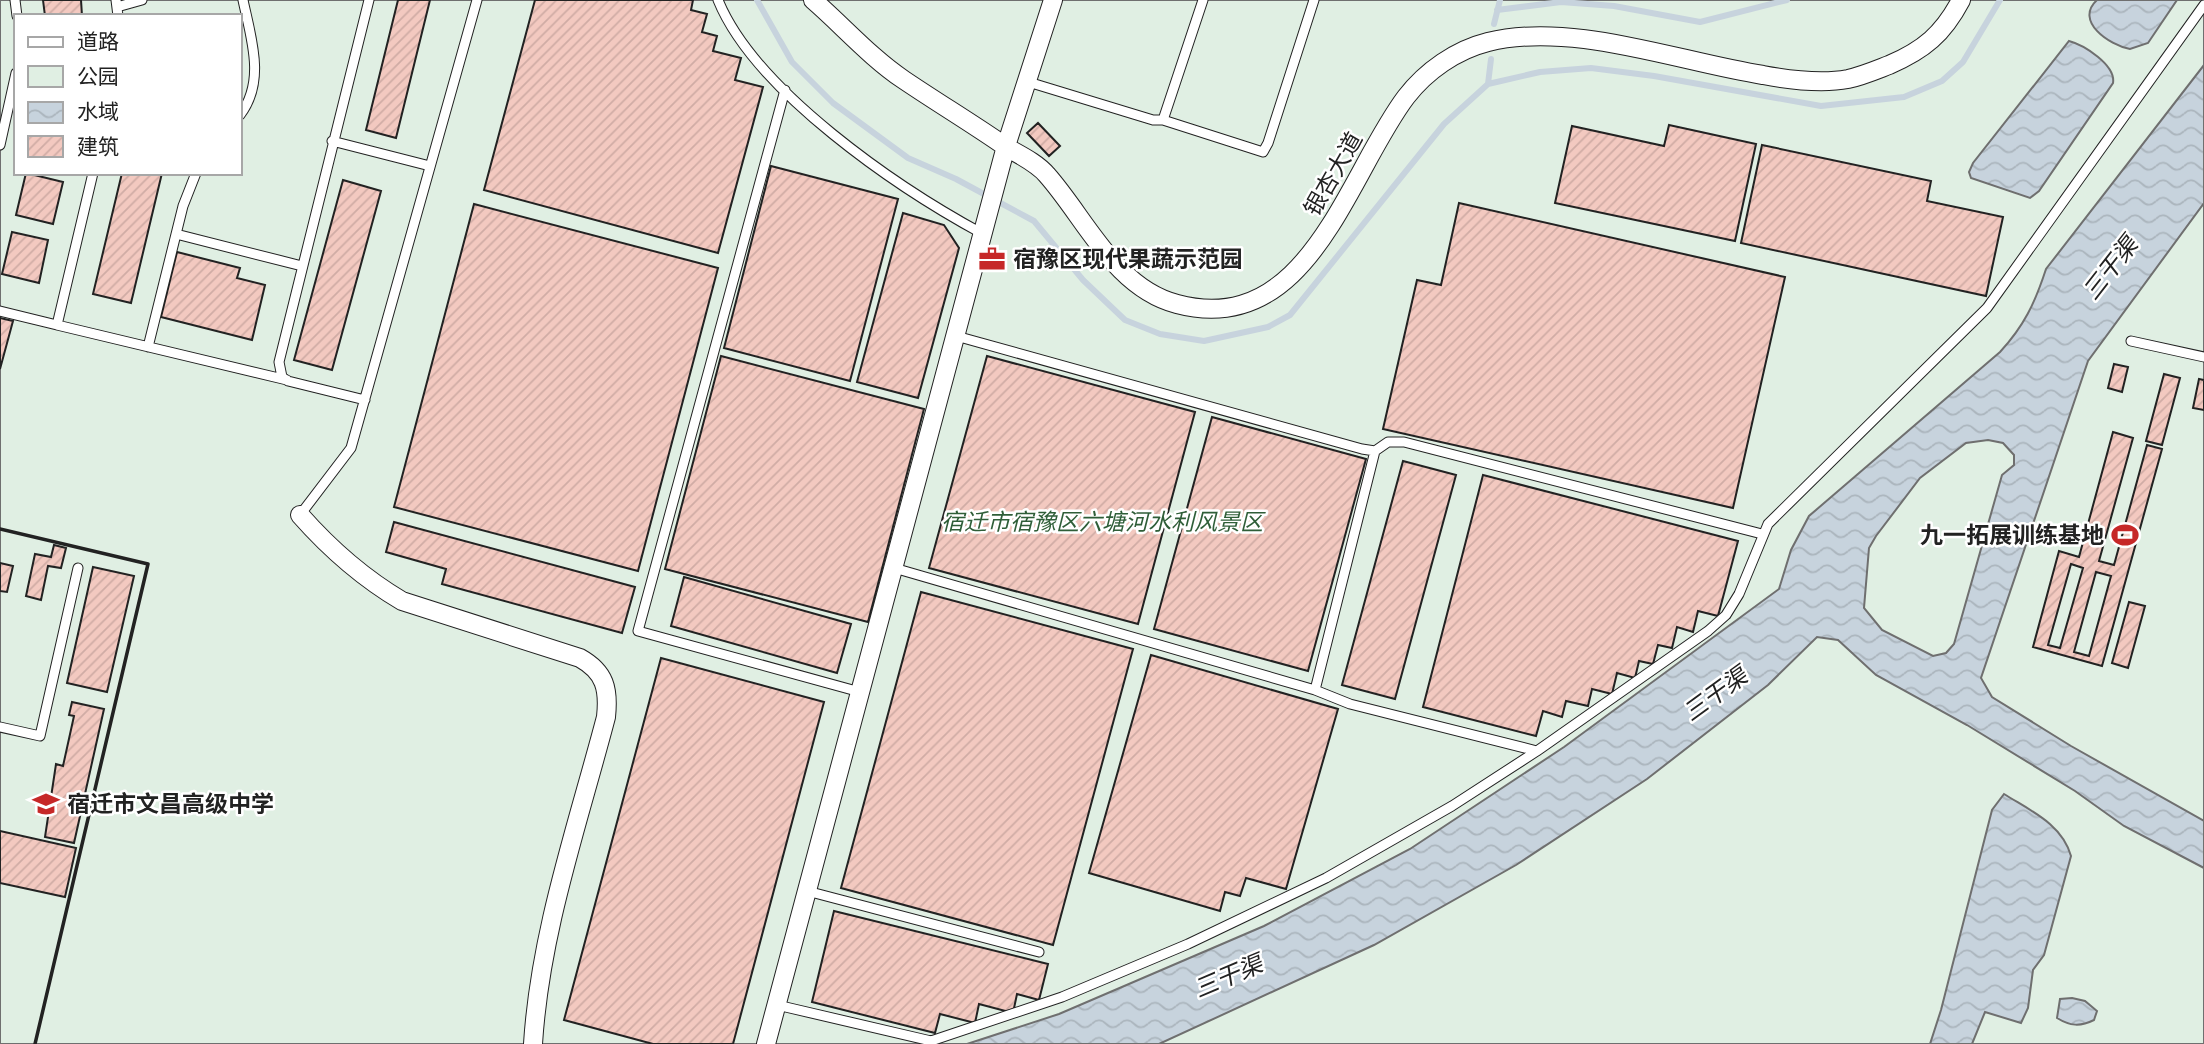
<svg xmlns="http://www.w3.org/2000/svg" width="2204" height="1044" font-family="'Source Serif 4','Noto Sans SC',serif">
  <defs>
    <pattern id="water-waves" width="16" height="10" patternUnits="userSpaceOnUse" patternTransform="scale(1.75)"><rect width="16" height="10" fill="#c7d3dd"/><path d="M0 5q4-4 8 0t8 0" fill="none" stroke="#abb5bd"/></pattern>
    <pattern id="building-hatch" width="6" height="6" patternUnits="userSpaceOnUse" patternTransform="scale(1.75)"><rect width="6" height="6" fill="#f3c9c0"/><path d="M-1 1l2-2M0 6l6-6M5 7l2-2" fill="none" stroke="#d0aca5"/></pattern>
  </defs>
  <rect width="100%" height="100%" fill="#fff"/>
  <path fill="#e0efe3" stroke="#6f6f6f" stroke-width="2" fill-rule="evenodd" d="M 0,0 L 2204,0 L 2204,1044 L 0,1044 ZM 16,16 L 240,16 L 240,173 L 16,173 Z"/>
  <path fill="url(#water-waves)" stroke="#6f6f6f" stroke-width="2" fill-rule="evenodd" d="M 2097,0 L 2177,0 L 2148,43 L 2130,49 C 2109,45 2074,21 2097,0 Z
    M 2069,41 C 2084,45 2116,65 2113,83 L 2039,191 L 2030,198 L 1971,178 L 1969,172 L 1973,163 Z
    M 2204,65 L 2204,203 L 2088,361 L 1981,678 L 1992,697 L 2071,746 L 2204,821 L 2204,868 L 2124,826 L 2075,791 L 1967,725 L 1876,675 L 1838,640 L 1817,637 L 1768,685 L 1647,779 L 1516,865 L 1374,945 L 1159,1044 L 967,1044 L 1059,1014 L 1264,926 L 1410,849 L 1564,747 L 1779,589 L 1791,550 L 1809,516 L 2000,352 C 2024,326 2035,303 2046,269 ZM 1988,440 L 2003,443 L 2014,455 L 2014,465 L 2002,475 L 1954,644 L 1946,653 L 1933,656 L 1882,630 L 1864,608 L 1869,548 L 1876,536 L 1920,478 L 1966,443 Z
    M 2004,794 C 2031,811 2062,824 2071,856 L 2044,955 L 2033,970 L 2028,1008 L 2021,1023 L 1985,1012 L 1972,1044 L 1930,1044 L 1941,1010 L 1992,810 Z
    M 2072,998 L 2085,1001 L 2097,1011 L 2094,1020 C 2080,1027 2070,1026 2057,1018 L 2060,999 Z"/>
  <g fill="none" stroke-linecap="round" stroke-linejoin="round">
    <path stroke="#c7d3dd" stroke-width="6" d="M 757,0 L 792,62 L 833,103 L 908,158 L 956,179 L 1034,221 L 1083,280 L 1125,320 L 1160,334 L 1204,341 L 1268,327 L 1290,315 L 1444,124 L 1488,84 L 1540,72 L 1591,68 L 1654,76 L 1821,106 L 1904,97 L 1942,81 L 1963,62 L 2000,0
      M 1497,10 L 1561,2 L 1614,6 L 1700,22 L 1787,0
      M 1494,24 L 1500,0
      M 1488,84 L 1491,59"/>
  </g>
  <path fill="url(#building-hatch)" stroke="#222" stroke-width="2" fill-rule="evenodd" d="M 43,0 L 81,0 L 82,16 L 45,16 Z
    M 398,0 L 430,0 L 396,138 L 366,130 Z
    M 535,0 L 693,0 L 691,10 L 707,14 L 702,32 L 717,36 L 713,51 L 741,58 L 735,80 L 763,87 L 718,253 L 484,190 Z
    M 1038,123 L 1060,146 L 1049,156 L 1027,133 Z
    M 1669,125 L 1756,144 L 1735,241 L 1555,203 L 1572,126 L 1664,146 Z
    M 1762,145 L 1931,181 L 1927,201 L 2003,217 L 1986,296 L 1741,243 Z
    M 771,166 L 898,199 L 850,381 L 724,348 Z
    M 26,173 L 63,182 L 53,224 L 16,215 Z
    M 122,173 L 162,173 L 131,303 L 93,294 Z
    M 343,180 L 381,191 L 332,370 L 294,360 Z
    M 1459,203 L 1785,277 L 1733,508 L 1383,429 L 1417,280 L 1441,285 Z
    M 474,204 L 718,268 L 638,571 L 394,507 Z
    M 903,213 L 944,225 L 959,248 L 918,398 L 857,382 Z
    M 12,232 L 48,240 L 39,283 L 2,274 Z
    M 177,252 L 240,268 L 237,278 L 265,285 L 252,340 L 161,317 Z
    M 0,318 L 13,321 L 0,369 Z
    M 721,356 L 924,409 L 868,622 L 665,569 Z
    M 987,356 L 1195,412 L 1138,624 L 929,568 Z
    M 2114,364 L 2128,367 L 2122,392 L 2108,388 Z
    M 2164,374 L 2180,378 L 2162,445 L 2146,441 Z
    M 2199,379 L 2204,380 L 2204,410 L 2193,408 Z
    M 1212,417 L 1366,459 L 1308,671 L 1154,629 Z
    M 2113,432 L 2133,438 L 2099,561 L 2114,565 L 2147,445 L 2162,449 L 2102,666 L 2033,647 L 2059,551 L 2079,557 ZM 2071,564 L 2083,568 L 2060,648 L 2048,645 ZM 2096,572 L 2111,576 L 2089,656 L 2074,652 Z
    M 1403,461 L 1456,475 L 1395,699 L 1342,685 Z
    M 1483,475 L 1738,541 L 1718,616 L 1698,611 L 1693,632 L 1677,627 L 1672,648 L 1658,645 L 1653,664 L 1639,661 L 1635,678 L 1617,673 L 1612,694 L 1592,689 L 1588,706 L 1566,701 L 1562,717 L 1543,711 L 1536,736 L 1423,707 Z
    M 394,522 L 635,587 L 622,633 L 442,584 L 446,569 L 386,552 Z
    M 54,545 L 66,548 L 61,568 L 48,566 L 41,600 L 26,596 L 35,554 L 51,557 Z
    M 0,563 L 13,566 L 7,592 L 0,591 Z
    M 93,567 L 134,576 L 107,692 L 67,683 Z
    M 684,577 L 851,624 L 837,673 L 671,626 Z
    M 921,592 L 1133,649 L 1053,945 L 841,888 Z
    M 2129,602 L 2145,606 L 2128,668 L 2112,663 Z
    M 1151,655 L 1338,709 L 1286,889 L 1246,878 L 1240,896 L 1225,892 L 1220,911 L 1089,873 Z
    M 661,658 L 824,702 L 733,1044 L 653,1044 L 564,1020 Z
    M 72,702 L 104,709 L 74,843 L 45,837 L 56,764 L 63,766 L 74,716 L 69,715 Z
    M 0,831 L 76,848 L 65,897 L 0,883 Z
    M 834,911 L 1048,964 L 1039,1000 L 1017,994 L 1013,1013 L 979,1004 L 975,1023 L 940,1014 L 935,1033 L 812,1002 Z"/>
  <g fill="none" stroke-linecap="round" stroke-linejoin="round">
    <g stroke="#222" stroke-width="11">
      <path id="service" d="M 15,0 L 17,16
        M 116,0 L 118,16
        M 718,0 C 755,91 898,188 983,234
        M 117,7 L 142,0
        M 1025,81 L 1153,120 L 1163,120 L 1203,0
        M 785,90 L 638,631 L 860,692
        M 240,115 C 266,81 251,38 243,0
        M 1163,120 L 1263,152 L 1268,143 L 1314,0
        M 332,141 L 430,166
        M 0,145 L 16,73
        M 176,234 L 302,266
        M 0,311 L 57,325 L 93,173
        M 57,325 L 287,380
        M 956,336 L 1362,449 L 1375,451 L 1388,442 L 1404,442 L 1762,534
        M 2131,341 L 2204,357
        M 148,347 L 183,206 L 196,173
        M 365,400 L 288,381 L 282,377 L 279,362 L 369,0
        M 300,515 L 351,448 L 477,0
        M 894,568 L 1315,690 L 1350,704 L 1537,751
        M 1315,690 L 1375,451
        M 0,727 L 40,736 L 78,568
        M 807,891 L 1039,952
        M 777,1005 L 931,1041 L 1062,997 L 1188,944 L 1326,878 L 1452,806 L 1537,751 L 1708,631 L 1726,615 L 1739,594 L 1768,524 L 1987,308 L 2204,5"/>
    </g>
    <g stroke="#222" stroke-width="20">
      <path id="minor" d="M 813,0 C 843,26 871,58 904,80 C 938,103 973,124 1006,147 C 1020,155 1037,163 1047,175 C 1086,219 1115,288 1177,304 C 1308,339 1347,175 1406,97 C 1426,71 1456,50 1488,42 C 1572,21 1679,62 1763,75 C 1790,80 1821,84 1848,79 C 1862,76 1876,70 1889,65 C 1924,50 1943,34 1961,0
        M 300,515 C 330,549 363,578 402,601 L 580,658 C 605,672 609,689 606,717 C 578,824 540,932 533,1044
        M 766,1044 L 1006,146 L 1053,0"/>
    </g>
    <use href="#service" stroke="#fff" stroke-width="9"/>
    <use href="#minor" stroke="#fff" stroke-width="18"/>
    <path stroke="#222" stroke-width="3.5" d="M 0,529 L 148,564 L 35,1044"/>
  </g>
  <defs>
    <g id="office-bare" transform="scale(2.1)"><path d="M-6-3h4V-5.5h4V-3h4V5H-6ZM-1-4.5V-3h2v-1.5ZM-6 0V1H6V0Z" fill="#c62828" stroke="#fff" stroke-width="2.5" paint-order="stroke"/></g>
    <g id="stadium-bare" transform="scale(2.1)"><path d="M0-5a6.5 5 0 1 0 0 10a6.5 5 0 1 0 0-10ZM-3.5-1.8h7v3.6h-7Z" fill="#c62828" stroke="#fff" stroke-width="2.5" paint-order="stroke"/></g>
    <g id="school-bare" transform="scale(2.1)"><path d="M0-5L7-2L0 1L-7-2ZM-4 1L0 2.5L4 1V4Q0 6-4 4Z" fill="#c62828" stroke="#fff" stroke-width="2.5" paint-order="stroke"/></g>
  </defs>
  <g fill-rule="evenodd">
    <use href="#office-bare" x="992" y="259"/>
    <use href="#stadium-bare" x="2125" y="535"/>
    <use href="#school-bare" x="46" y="804"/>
  </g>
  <g text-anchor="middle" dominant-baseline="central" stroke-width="5" stroke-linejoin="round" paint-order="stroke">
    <g font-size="23" fill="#222" stroke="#fff">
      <text transform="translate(1333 174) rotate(-60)">银杏大道</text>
    </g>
    <g font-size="23" font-weight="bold" fill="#222" stroke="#fff" text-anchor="start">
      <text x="1013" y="259">宿豫区现代果蔬示范园</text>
      <text x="2104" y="535" text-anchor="end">九一拓展训练基地</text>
      <text x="67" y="804">宿迁市文昌高级中学</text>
    </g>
    <g font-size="23" font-style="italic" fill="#2f5e38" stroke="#fff">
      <text x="1102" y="522">宿迁市宿豫区六塘河水利风景区</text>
    </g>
    <g font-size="24" font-style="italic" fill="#222" stroke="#fff">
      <text transform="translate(2110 268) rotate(-52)">三干渠</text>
      <text transform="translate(1715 694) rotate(-36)">三干渠</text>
      <text transform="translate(1228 976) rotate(-23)">三干渠</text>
    </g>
  </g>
  <rect x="14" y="14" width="228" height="161" fill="#ffffff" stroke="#a7a7a7" stroke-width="2"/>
  <rect x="28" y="37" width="35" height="10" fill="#ffffff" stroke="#a7a7a7" stroke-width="2"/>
  <text x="77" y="49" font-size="21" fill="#222222">道路</text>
  <rect x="28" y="66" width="35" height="21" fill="#e0efe3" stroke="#a7a7a7" stroke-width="2"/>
  <text x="77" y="84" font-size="21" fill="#222222">公园</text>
  <rect x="28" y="102" width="35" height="21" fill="url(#water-waves)" stroke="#a7a7a7" stroke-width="2"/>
  <text x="77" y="119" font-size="21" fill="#222222">水域</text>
  <rect x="28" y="136" width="35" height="21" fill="url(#building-hatch)" stroke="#a7a7a7" stroke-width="2"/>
  <text x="77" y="154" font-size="21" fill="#222222">建筑</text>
</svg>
